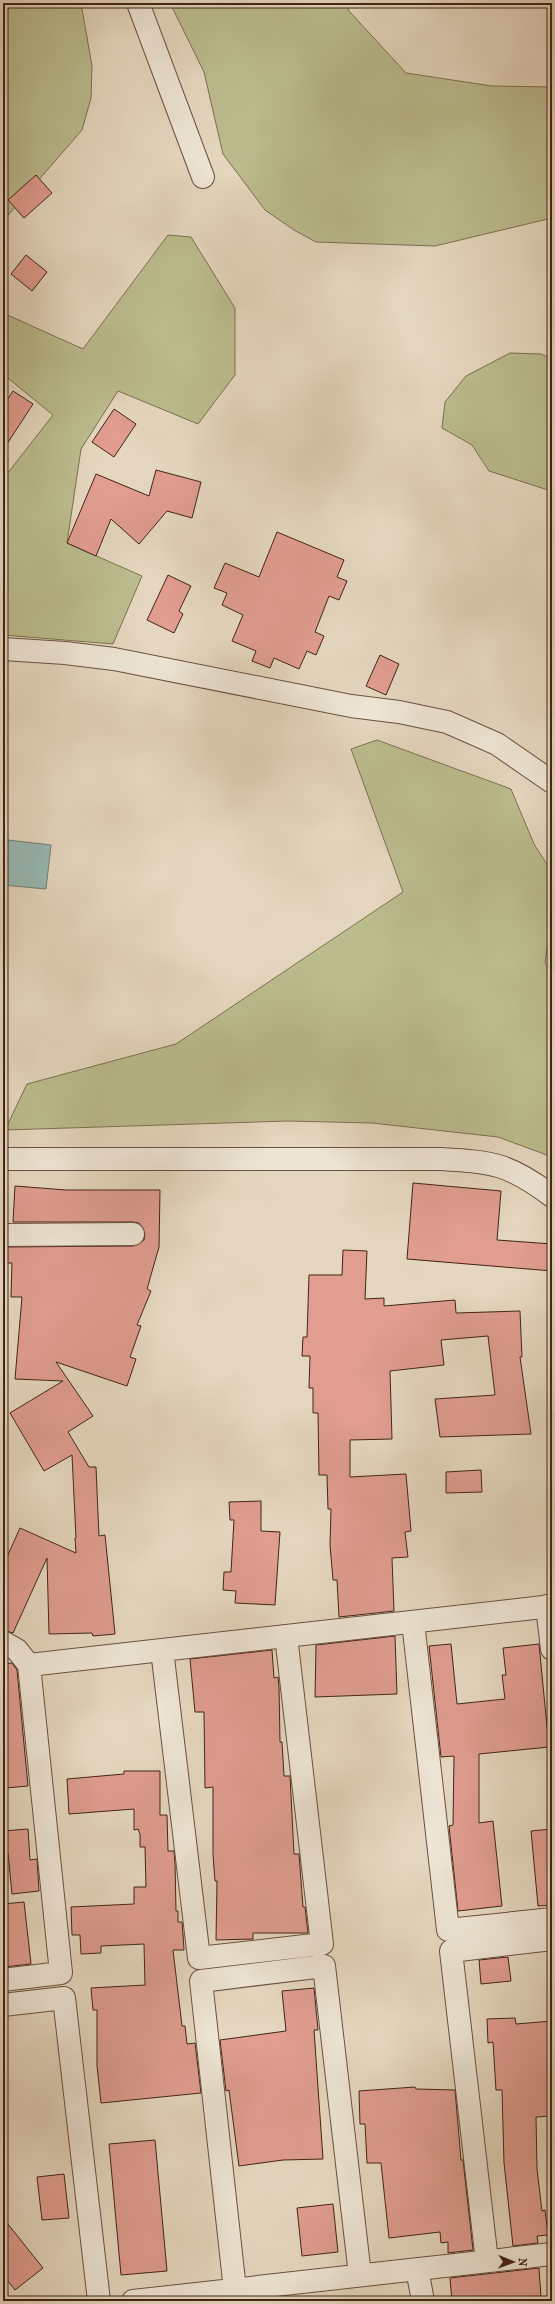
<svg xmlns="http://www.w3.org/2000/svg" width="555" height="2304" font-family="'IM FELL French Canon',serif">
  <rect width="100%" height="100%" fill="#e5d7bf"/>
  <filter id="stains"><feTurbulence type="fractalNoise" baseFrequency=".005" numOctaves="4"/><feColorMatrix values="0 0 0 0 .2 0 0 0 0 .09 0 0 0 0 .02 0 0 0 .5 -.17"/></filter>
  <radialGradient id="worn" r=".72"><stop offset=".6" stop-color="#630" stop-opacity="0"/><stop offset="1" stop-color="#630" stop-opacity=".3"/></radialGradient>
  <path fill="#bbbc8e" stroke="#7e7051" d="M 3,3 L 81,3 L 92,66 L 91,98 L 82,130 L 3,221 Z
    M 170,3 L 347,3 L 349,11 L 406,73 L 492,86 L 552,87 L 552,218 L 435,246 L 316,242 L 294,230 L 265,210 L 223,154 L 204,72 Z
    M 168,235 L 191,237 L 235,308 L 235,375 L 198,424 L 118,391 L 81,449 L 67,543 L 142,576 L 113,644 L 3,635 L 3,479 L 53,415 L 3,374 L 3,313 L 83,349 Z
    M 510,353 L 541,354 L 552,359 L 551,491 L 489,471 L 472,445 L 442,428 L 445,402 L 466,376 Z
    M 377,740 L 511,789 L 534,844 L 552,872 L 552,916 L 545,963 L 552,971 L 552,1157 L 498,1137 L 372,1123 L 288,1121 L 5,1130 L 27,1084 L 176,1044 L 403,892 L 351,749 Z"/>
  <path fill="#96b9b4" stroke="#747d74" d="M 8,840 L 51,845 L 46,889 L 3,885 Z"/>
  <path fill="#e09d90" stroke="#422414" d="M 36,175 L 52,193 L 24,218 L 8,200 Z
    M 26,255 L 47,272 L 32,291 L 11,274 Z
    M 13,391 L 33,404 L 3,450 L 3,406 Z
    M 114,409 L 136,424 L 114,457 L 92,442 Z
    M 156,470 L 201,482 L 192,518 L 167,511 L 139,544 L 111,519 L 96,556 L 67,543 L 96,474 L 149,496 Z
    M 277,532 L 344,560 L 337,577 L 347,581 L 339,600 L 329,596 L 315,632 L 324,636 L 316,655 L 307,651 L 299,669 L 274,658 L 270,668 L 252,661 L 256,651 L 232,641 L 243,615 L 222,605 L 227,593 L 214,588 L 225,563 L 259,577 Z
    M 168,575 L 191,586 L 179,611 L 183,614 L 174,633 L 147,620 Z
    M 380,655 L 399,664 L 386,695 L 366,686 Z
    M 413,1183 L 501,1191 L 497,1240 L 552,1244 L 552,1271 L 407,1259 Z
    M 15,1186 L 66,1190 L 160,1190 L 159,1247 L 147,1289 L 151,1291 L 137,1325 L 141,1326 L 130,1357 L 136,1359 L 127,1386 L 56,1362 L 93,1416 L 68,1432 L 89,1467 L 96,1467 L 99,1536 L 105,1535 L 115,1634 L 93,1636 L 92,1633 L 49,1634 L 47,1558 L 13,1633 L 3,1630 L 3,1566 L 20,1528 L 76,1553 L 75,1538 L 76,1538 L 72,1455 L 44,1471 L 10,1413 L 63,1381 L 15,1379 L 22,1297 L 11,1297 L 12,1263 L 3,1263 L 3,1247 L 133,1246 L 144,1240 L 145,1234 L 139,1223 L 133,1222 L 13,1222 Z
    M 343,1250 L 367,1251 L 365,1299 L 384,1298 L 384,1306 L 455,1300 L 456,1313 L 520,1311 L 522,1357 L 520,1357 L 531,1434 L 440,1437 L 435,1399 L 495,1395 L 488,1336 L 441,1340 L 444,1365 L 390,1371 L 392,1439 L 350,1440 L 350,1477 L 406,1474 L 411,1531 L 405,1532 L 408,1557 L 392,1558 L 394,1611 L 339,1617 L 337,1580 L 333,1580 L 330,1545 L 331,1509 L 328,1509 L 327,1475 L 319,1475 L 318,1413 L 313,1413 L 313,1388 L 309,1388 L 310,1356 L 302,1356 L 303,1337 L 307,1337 L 309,1275 L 342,1275 Z
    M 481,1470 L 482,1492 L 446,1493 L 446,1472 Z
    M 261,1501 L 261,1531 L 280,1532 L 275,1605 L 235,1603 L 236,1591 L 223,1590 L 224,1572 L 231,1572 L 234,1520 L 230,1520 L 229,1502 Z
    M 395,1636 L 397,1694 L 315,1697 L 316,1645 Z
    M 451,1644 L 457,1704 L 505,1699 L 502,1675 L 506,1675 L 503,1648 L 539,1644 L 549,1747 L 479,1754 L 479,1823 L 493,1821 L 502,1906 L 458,1911 L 449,1826 L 453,1825 L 454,1756 L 441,1757 L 429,1646 Z
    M 272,1650 L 274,1678 L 278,1677 L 279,1687 L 280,1742 L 282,1742 L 284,1776 L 290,1776 L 294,1854 L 299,1854 L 303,1907 L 305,1907 L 308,1933 L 253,1933 L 253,1939 L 216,1940 L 217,1881 L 215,1881 L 213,1855 L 213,1787 L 205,1788 L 204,1712 L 195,1712 L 190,1659 Z
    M 12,1663 L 17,1670 L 28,1786 L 6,1788 L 3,1760 L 5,1758 L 3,1664 Z
    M 124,1771 L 160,1771 L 160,1815 L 167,1815 L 168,1851 L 174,1851 L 175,1863 L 176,1911 L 178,1911 L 178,1922 L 182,1922 L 183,1934 L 184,1950 L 173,1950 L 182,2026 L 185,2026 L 187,2044 L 195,2043 L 201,2093 L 101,2103 L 97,2066 L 97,2010 L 93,2010 L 91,1988 L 145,1985 L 144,1944 L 101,1946 L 101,1953 L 81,1954 L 80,1935 L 72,1935 L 71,1907 L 134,1904 L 134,1887 L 146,1887 L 145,1847 L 140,1847 L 140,1834 L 138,1829 L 134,1830 L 134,1809 L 69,1814 L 67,1779 L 124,1774 Z
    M 28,1829 L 30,1860 L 37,1859 L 39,1891 L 12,1894 L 8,1853 L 3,1854 L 3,1831 Z
    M 552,1829 L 552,1905 L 538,1906 L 531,1831 Z
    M 24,1902 L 31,1964 L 3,1967 L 3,1904 Z
    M 508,1957 L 511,1981 L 481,1984 L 479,1960 Z
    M 314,1988 L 318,2030 L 314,2030 L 323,2159 L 283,2160 L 239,2166 L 229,2090 L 226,2091 L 220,2040 L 286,2031 L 282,1991 Z
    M 515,2018 L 516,2024 L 552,2021 L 552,2116 L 536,2117 L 537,2169 L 542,2211 L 545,2210 L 548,2235 L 537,2236 L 538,2243 L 513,2246 L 504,2163 L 502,2090 L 496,2090 L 493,2042 L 488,2043 L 487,2019 Z
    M 415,2087 L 416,2089 L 455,2090 L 461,2160 L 463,2160 L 473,2250 L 448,2253 L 448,2242 L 441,2243 L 440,2232 L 389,2238 L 381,2163 L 367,2163 L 365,2124 L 360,2124 L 359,2091 Z
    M 155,2140 L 167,2271 L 121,2275 L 109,2144 Z
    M 64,2174 L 69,2218 L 42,2220 L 37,2177 Z
    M 333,2204 L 338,2252 L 302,2256 L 297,2208 Z
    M 3,2218 L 43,2268 L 15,2290 L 3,2275 Z
    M 539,2268 L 541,2297 L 452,2301 L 450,2278 Z"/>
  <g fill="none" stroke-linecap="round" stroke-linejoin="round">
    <g stroke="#6b513f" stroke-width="24">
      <path id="minor" d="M 138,3 L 203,177
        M 3,649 L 65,653 L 114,659 L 351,706 L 399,712 L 447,722 L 497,744 L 552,782
        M 3,1159 L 441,1159 C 494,1162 509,1164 552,1196
        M 3,1235 L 133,1234
        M 547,1606 L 552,1649
        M 413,1622 L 448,1930 L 552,1919
        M 3,1642 L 17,1650 L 29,1665 L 61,1973 L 3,1980
        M 162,1650 L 199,1958 L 322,1944 L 286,1636
        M 29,1665 L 552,1606
        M 3,2005 L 64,1998 L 99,2301
        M 487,2261 L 451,1951 L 552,1939
        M 417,2269 L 423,2301
        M 235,2290 L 201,1981 L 324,1966 L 360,2275
        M 133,2301 L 552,2254"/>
    </g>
    <use href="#minor" stroke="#eee5d5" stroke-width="22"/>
  </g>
  <rect width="555" height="2304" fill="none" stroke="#e5d7bf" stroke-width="16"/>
  <rect x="4" y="4" width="547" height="2296" fill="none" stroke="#422414" stroke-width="2"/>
  <rect x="8" y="8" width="539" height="2288" fill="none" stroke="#422414"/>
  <g transform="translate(513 2262) rotate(91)" stroke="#eee5d5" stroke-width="3" paint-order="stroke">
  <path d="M0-3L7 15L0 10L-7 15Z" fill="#422414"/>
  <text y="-6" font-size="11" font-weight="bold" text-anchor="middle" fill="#422414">N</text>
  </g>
  <rect width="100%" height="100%" filter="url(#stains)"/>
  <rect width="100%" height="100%" fill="url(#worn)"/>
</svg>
